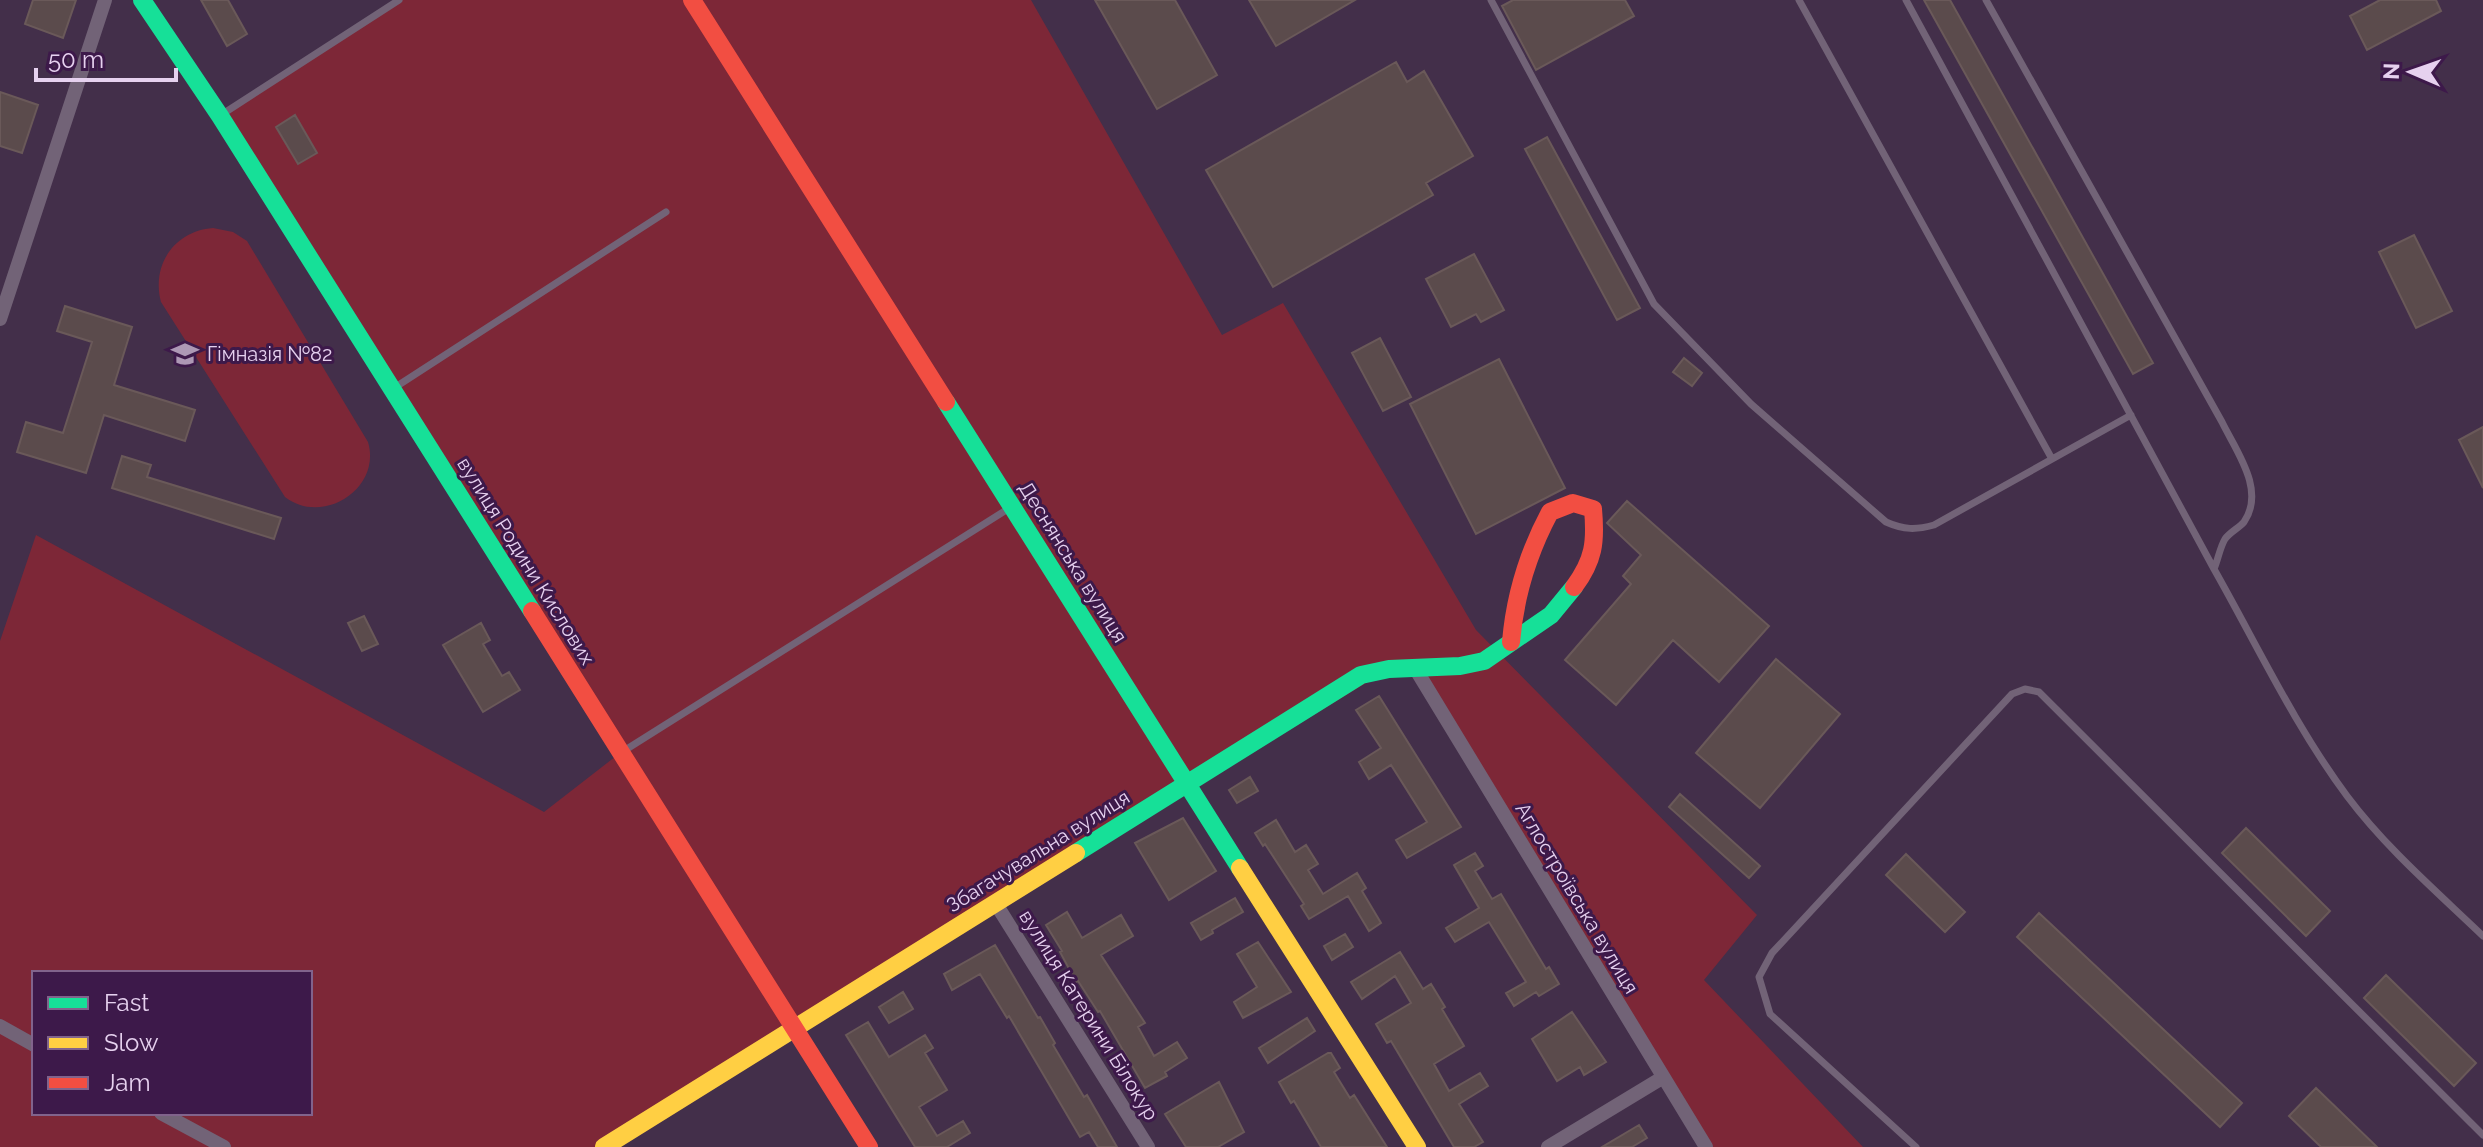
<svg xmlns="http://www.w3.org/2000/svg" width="2483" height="1147" font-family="Raleway,sans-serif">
  <rect width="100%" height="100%" fill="#432f4a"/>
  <path fill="#7d2737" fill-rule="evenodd" d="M 399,0 L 1031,0 L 1222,335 L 1283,303 L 1476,630 L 1757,915 L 1704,980 L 1863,1147 L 1706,1147 L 1415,668 L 1389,669 L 604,1147 L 0,1147 L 0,641 L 36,535 L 544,812 L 620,753 L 220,116 ZM 34,973 L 310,973 L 310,1113 L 34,1113 Z
    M 213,228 L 233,232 L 247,241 L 368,442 C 382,489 322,526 285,497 L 161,302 C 151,264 175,231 213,228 Z"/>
  <path fill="#5b4b4c" stroke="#6a5959" stroke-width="2" d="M 33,0 L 76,0 L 63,38 L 25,24 Z
    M 201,0 L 228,0 L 247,34 L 227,46 Z
    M 1095,0 L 1175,0 L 1217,75 L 1157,109 Z
    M 1249,0 L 1355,0 L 1276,46 Z
    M 1513,0 L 1625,0 L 1634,16 L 1536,70 L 1502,6 Z
    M 1924,0 L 1950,0 L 2153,363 L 2133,374 Z
    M 2380,0 L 2436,0 L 2441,11 L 2367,50 L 2350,16 Z
    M 1396,62 L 1407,82 L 1424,71 L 1473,156 L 1426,183 L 1433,195 L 1273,287 L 1206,170 Z
    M 0,92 L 38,105 L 22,153 L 0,146 Z
    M 295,115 L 317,153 L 298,164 L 276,127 Z
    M 1547,137 L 1640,308 L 1617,320 L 1525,149 Z
    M 2414,235 L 2452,311 L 2416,328 L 2379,252 Z
    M 1474,254 L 1504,310 L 1481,322 L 1476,314 L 1451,327 L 1426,279 Z
    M 65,306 L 132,327 L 114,385 L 195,410 L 185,441 L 104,415 L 86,473 L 17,452 L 26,422 L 63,433 L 92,342 L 57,331 Z
    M 1380,338 L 1411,397 L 1383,411 L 1352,353 Z
    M 1684,358 L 1702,373 L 1692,386 L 1673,372 Z
    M 1499,359 L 1565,488 L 1476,534 L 1410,404 Z
    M 2483,427 L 2483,488 L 2459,440 Z
    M 122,456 L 151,465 L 147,477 L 281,518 L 274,539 L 112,488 Z
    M 1627,501 L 1769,626 L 1719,682 L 1673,640 L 1616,705 L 1565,660 L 1631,584 L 1623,576 L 1641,555 L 1607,523 Z
    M 364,616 L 378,644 L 362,651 L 348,623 Z
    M 481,623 L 490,640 L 483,644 L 502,676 L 509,672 L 520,690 L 483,712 L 443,645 Z
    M 1776,659 L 1840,714 L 1760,808 L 1696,753 Z
    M 1379,696 L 1461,827 L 1407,858 L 1396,840 L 1427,822 L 1391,765 L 1369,779 L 1359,762 L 1381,748 L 1356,710 Z
    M 1250,777 L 1258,791 L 1237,803 L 1229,790 Z
    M 1680,794 L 1760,866 L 1749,878 L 1669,807 Z
    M 1183,818 L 1216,871 L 1169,900 L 1135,843 Z
    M 1276,820 L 1295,852 L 1306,845 L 1318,864 L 1308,870 L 1323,894 L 1357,873 L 1366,888 L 1362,891 L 1381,923 L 1369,931 L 1348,896 L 1309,919 L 1301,906 L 1304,904 L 1265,844 L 1263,846 L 1255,833 Z
    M 2246,828 L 2330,911 L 2306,936 L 2222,853 Z
    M 1475,853 L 1483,866 L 1475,871 L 1492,899 L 1501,894 L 1546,969 L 1549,967 L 1559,984 L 1539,996 L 1536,992 L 1514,1006 L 1506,993 L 1526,982 L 1489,922 L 1455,942 L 1446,928 L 1479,908 L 1454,865 Z
    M 1906,854 L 1965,912 L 1945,932 L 1886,875 Z
    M 1235,898 L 1243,912 L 1212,930 L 1213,933 L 1201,940 L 1191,923 Z
    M 1067,912 L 1082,938 L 1121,915 L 1133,936 L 1101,955 L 1145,1023 L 1138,1027 L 1154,1056 L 1177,1042 L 1187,1058 L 1165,1072 L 1167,1076 L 1145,1088 L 1100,1011 L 1098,1012 L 1078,981 L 1076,982 L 1060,952 L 1062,951 L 1046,925 Z
    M 2039,913 L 2242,1103 L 2220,1127 L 2017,937 Z
    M 1345,934 L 1353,947 L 1332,960 L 1324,946 Z
    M 1258,942 L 1291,992 L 1243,1018 L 1234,1002 L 1257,987 L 1237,954 Z
    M 995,945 L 1038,1018 L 1040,1017 L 1055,1043 L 1053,1045 L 1084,1097 L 1087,1095 L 1117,1147 L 1098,1147 L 1089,1132 L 1080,1137 L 1009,1016 L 1007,1018 L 980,974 L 952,990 L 944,974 Z
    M 1400,952 L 1423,989 L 1431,984 L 1445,1007 L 1442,1009 L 1464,1046 L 1434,1064 L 1449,1091 L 1480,1073 L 1488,1086 L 1459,1104 L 1483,1142 L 1474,1147 L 1454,1147 L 1391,1041 L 1387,1043 L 1376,1024 L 1411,1003 L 1395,976 L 1362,999 L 1351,982 Z
    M 2386,975 L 2476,1063 L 2454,1086 L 2364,998 Z
    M 903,992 L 913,1009 L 889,1023 L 879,1007 Z
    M 1572,1012 L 1606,1062 L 1584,1075 L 1580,1067 L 1557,1081 L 1532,1039 Z
    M 1307,1018 L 1315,1031 L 1268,1063 L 1259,1048 Z
    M 868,1022 L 889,1057 L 925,1035 L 933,1048 L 925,1053 L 947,1090 L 919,1107 L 937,1136 L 963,1121 L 970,1133 L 947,1147 L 915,1147 L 846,1035 Z
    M 1328,1053 L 1331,1053 L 1340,1068 L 1334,1072 L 1350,1098 L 1354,1095 L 1387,1147 L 1321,1147 L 1294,1101 L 1291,1103 L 1279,1082 Z
    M 1219,1082 L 1244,1132 L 1218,1147 L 1186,1147 L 1165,1114 Z
    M 2316,1088 L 2377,1147 L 2321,1147 L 2289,1116 Z
    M 1639,1125 L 1647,1138 L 1632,1147 L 1602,1147 Z"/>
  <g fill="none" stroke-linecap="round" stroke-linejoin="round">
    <path stroke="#726377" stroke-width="7" d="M 1491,0 L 1654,304 L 1751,404 L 1886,522 C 1904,530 1916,530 1934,525 L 2131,415
      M 1799,0 L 2052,459
      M 1906,0 L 2214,569
      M 1986,0 L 2222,422 C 2236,451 2266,490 2244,522 C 2239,528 2230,532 2225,539 C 2220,547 2218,560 2214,569 C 2257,645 2295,726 2347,796 C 2386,848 2436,891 2483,936
      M 221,115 L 399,0
      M 394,388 L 666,212
      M 622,752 L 1011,507
      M 1916,1147 L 1770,1014 L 1759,977 L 1772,953 L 2012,694 L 2025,689 L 2039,692 L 2483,1135"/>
    <path stroke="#726377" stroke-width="14" d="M 0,319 L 105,0
      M 1415,668 L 1706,1147
      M 996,904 L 1148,1147
      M 0,1026 L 34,1045
      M 161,1113 L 224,1147
      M 1548,1147 L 1662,1078"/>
    <path stroke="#16e098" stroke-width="18" d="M 142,0 L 220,116 L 532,611
      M 946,402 L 1240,868
      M 1076,853 L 1361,675 L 1389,669 L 1460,666 L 1484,661 L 1551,615 L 1574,587"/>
    <path stroke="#ffcf43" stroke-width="18" d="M 1240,868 L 1417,1147
      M 604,1147 L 1076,853"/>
    <path stroke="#f24e42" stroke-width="18" d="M 692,0 L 946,402
      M 532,611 L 869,1147
      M 1511,642 C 1515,595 1528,553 1550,512 L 1573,503 L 1593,509 C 1596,542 1594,560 1574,587"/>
  </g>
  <defs>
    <g id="school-bare" transform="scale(2.16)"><path d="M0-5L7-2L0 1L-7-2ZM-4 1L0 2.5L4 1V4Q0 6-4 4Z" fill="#ad98b5" stroke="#3d194a" stroke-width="2.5" paint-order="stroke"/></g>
  </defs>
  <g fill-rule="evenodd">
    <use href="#school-bare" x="185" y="354"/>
  </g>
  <g text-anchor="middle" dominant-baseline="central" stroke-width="6" stroke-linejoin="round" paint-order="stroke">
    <g font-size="20" fill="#e6d1ef" stroke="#3d194a" text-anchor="start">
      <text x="207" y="354">Гімназія №82</text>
    </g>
    <g font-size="20" fill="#e6d1ef" stroke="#3d194a">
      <text transform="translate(526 561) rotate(58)">вулиця Родини Кислових</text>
      <text transform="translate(1073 562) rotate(58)">Деснянська вулиця</text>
      <text transform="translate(1038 851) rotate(-32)">Збагачувальна вулиця</text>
      <text transform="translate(1577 898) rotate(59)">Аглостроївська вулиця</text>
      <text transform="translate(1089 1015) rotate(58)">вулиця Катерини Білокур</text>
    </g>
  </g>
  <rect x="32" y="971" width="280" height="144" fill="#3d194a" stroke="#81638c" stroke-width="2"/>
  <rect x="48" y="997" width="40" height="12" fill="#16e098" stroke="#81638c" stroke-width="2"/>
  <text x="104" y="1011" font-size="24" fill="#e6d1ef">Fast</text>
  <rect x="48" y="1037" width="40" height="12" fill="#ffcf43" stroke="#81638c" stroke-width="2"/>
  <text x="104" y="1051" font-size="24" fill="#e6d1ef">Slow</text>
  <rect x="48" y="1077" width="40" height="12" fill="#f24e42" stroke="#81638c" stroke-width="2"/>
  <text x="104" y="1091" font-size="24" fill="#e6d1ef">Jam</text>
  <g transform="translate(2411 72) rotate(272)" stroke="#3d194a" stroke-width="6" paint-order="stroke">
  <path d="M0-6L14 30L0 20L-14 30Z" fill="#e6d1ef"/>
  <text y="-12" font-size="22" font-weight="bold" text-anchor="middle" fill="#e6d1ef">N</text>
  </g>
  <path d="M36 68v12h140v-12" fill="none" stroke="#e6d1ef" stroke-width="4"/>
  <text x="48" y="68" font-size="24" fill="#e6d1ef" stroke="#3d194a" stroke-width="6" paint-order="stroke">50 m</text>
</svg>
